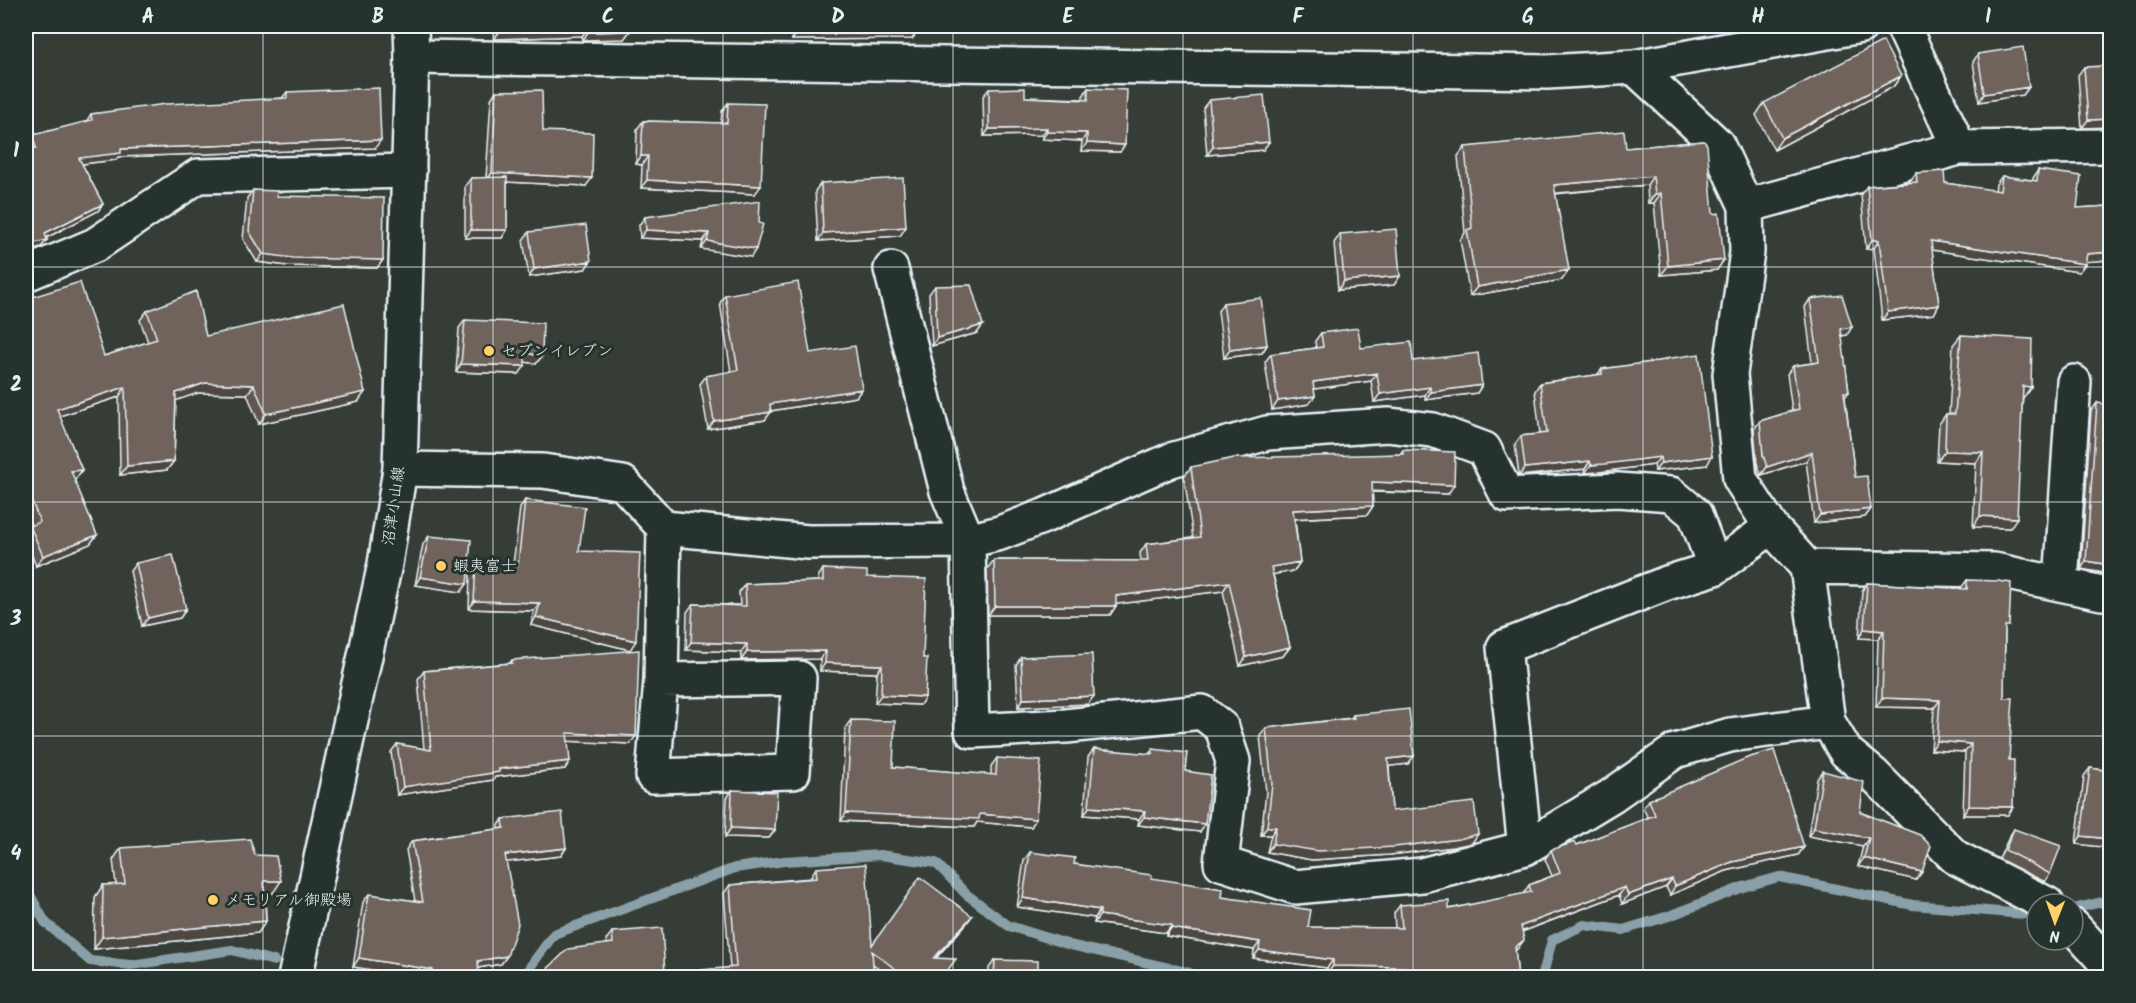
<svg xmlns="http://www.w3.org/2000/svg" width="2136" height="1003" font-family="Kalam,'Klee One',sans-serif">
  <rect width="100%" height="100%" fill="#353d36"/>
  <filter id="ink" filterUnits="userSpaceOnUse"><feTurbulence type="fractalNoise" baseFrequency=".0167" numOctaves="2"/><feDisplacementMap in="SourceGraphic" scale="12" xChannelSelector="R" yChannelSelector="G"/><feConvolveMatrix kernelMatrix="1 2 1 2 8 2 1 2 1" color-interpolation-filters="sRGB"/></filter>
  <g filter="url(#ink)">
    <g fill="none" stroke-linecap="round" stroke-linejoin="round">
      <path stroke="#8aa0a8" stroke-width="10" d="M 26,888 L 45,922 L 90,961 L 131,965 L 232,950 L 274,961
        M 2073,909 L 2110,900
        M 311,972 L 332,978
        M 522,978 L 554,934 L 735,868 L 784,861 L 880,855 L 936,863 L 966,894 L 1009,926 L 1070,945 L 1187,972 L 1201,978
        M 1542,978 L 1552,940 L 1584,925 L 1623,930 L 1669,916 L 1743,887 L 1779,877 L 1913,905 L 2037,915"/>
      <g stroke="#e8f1f8" stroke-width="38">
        <path id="minor" d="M 1903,26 L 1959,148
          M 412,57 L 1547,72 L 1634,67 L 1861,26
          M 1634,67 L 1717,144 L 1746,206 L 1747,252 L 1730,374 L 1740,479 L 1771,527 L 1807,567 L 1828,722 L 1846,752 L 1874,775 L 1955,857 L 2047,904
          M 1746,206 L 1959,148 L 2110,146
          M 891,269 L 947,491 L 968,541 L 1000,533 L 1044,516 L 1171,460 L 1267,433 L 1388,425 L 1433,430 L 1484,449 L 1507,495 L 1618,490 L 1671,494 L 1695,514 L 1715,568
          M 26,274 L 95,245 L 198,176 L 409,171
          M 400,469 L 543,471 L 623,483 L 664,528 L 808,542 L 968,541 L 972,731 L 1066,726 L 1202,712 L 1222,728 L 1233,761 L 1221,863 L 1295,887 L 1422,875 L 1525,848 L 1611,796 L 1675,751 L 1730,735 L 1828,722
          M 1807,567 L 1994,570 L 2102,593 L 2110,593
          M 2061,584 L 2074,382
          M 661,680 L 799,678 L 793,772 L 653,776 L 661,680 L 664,528
          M 1525,848 L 1504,647 L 1667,583 L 1715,568 L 1771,527
          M 2073,926 L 2110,967"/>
      </g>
      <g stroke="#e8f1f8" stroke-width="38">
        <path id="major" d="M 295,978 L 385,564 L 400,469 L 412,57 L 411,26"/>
      </g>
      <use href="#minor" stroke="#26332d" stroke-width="33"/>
      <use href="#major" stroke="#26332d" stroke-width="33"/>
    </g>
    <path fill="#60564e" stroke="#e8f1f8" stroke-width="1.5" d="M 494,26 L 630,26 L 630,31 L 624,39 L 583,40 L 582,36 L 494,39 Z
      M 792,26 L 915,26 L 916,34 L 912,39 L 792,40 Z
      M 1978,54 L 2029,87 L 2023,95 L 1979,102 L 1973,62 Z
      M 2110,66 L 2110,127 L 2082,128 L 2078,75 L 2084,67 Z
      M 1901,76 L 1893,87 L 1774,150 L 1756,115 L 1764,103 Z
      M 1088,88 L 1120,152 L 1081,151 L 1082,141 L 1042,139 L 1042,135 L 984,136 L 983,96 L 989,89 L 1025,97 L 1083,99 L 1083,96 Z
      M 496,91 L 543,131 L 586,186 L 507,182 L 507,230 L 502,238 L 465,238 L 465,186 L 471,178 L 486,178 L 491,99 Z
      M 287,92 L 375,148 L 118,157 L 116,160 L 82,164 L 103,204 L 98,211 L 46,238 L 47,240 L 41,247 L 26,251 L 26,151 L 29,150 L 27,143 L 33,135 L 86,122 L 91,114 L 282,98 Z
      M 1209,100 L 1269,142 L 1263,150 L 1207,155 L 1203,108 Z
      M 728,103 L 755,194 L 641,188 L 642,165 L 636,164 L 637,129 L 643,121 L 721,123 L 722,111 Z
      M 1704,141 L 1717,270 L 1661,275 L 1654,203 L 1648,203 L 1647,185 L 1555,194 L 1562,280 L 1470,296 L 1460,240 L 1465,233 L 1458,156 L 1465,147 L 1626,148 Z
      M 2038,170 L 2077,208 L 2110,206 L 2110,260 L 2085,261 L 2085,264 L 2079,272 L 1932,250 L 1939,305 L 1934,314 L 1882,320 L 1874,248 L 1866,249 L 1861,194 L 1867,186 L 1910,182 L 1910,181 L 1916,173 L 1945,183 L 1995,191 L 1996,184 L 2002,176 L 2032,180 Z
      M 821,183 L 900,236 L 818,241 L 815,191 Z
      M 253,190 L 277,196 L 383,260 L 377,268 L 288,266 L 257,262 L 243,239 L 247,198 Z
      M 645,217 L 759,223 L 751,257 L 701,249 L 703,241 L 640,238 L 639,225 Z
      M 529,232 L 585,269 L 529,277 L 523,240 Z
      M 1340,234 L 1400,276 L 1394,285 L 1338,290 L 1334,243 Z
      M 935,286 L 983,325 L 977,333 L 932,346 L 929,294 Z
      M 725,295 L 862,389 L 856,397 L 771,411 L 765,420 L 708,429 L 700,384 L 706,376 L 731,372 L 720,303 Z
      M 26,299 L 104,356 L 148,342 L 140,320 L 147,311 L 358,402 L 259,424 L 247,394 L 198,393 L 176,400 L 174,461 L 167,470 L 120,475 L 119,397 L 59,416 L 82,470 L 74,480 L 97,535 L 90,544 L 36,566 L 26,540 L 26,532 L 31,525 L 26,512 Z
      M 1810,299 L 1847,335 L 1841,336 L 1849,392 L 1845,397 L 1855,477 L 1871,509 L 1865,517 L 1814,523 L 1806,461 L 1761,475 L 1757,463 L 1754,429 L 1760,421 L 1792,411 L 1787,374 L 1793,366 L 1812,363 L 1805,307 Z
      M 1223,303 L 1267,345 L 1262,353 L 1224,358 L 1218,311 Z
      M 465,320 L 542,356 L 536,364 L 525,362 L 519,374 L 456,372 L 459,328 Z
      M 1321,333 L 1361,348 L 1413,361 L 1482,385 L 1477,393 L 1425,400 L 1425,395 L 1374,402 L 1371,381 L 1314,389 L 1315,396 L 1309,404 L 1272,410 L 1265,362 L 1271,354 L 1316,348 L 1315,341 Z
      M 1961,335 L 2031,387 L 2023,397 L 2010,528 L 1973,527 L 1976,463 L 1937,461 L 1939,424 L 1946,414 L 1949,414 L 1953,345 Z
      M 1665,359 L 1712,456 L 1707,465 L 1655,471 L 1654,465 L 1599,472 L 1585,473 L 1585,469 L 1519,476 L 1515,444 L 1521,436 L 1540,434 L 1535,391 L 1540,383 L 1597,375 L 1602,369 L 1664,361 Z
      M 2097,403 L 2110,574 L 2081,569 L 2091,411 Z
      M 1403,450 L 1448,494 L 1372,492 L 1373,506 L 1367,515 L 1295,519 L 1300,562 L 1294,571 L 1273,574 L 1290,647 L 1283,656 L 1240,666 L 1223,591 L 1116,604 L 1116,606 L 1110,615 L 988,615 L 987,569 L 994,560 L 1141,561 L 1140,553 L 1146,544 L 1193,538 L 1184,476 L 1191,467 L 1400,454 Z
      M 525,500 L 579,551 L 630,650 L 531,625 L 534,611 L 469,609 L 470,571 L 476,563 L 513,565 L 520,508 Z
      M 429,536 L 467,584 L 461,592 L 415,585 L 423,544 Z
      M 136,563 L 186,609 L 180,618 L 142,626 L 130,571 Z
      M 823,569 L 867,577 L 923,658 L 925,697 L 920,705 L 875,703 L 877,673 L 820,671 L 820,659 L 741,660 L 741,652 L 686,650 L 687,612 L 693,604 L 740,605 L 739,592 L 745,584 L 818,581 L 818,577 Z
      M 1967,580 L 2005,632 L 2004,698 L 2013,807 L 2008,815 L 1963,815 L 1965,752 L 1931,750 L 1934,708 L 1876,707 L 1878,639 L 1859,638 L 1862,591 L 1867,583 L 1961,588 Z
      M 1021,657 L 1088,704 L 1018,707 L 1016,665 Z
      M 512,660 L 630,744 L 568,741 L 565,769 L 495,777 L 493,780 L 397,795 L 391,752 L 397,744 L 424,749 L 418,679 L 424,671 L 510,663 Z
      M 1353,715 L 1414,756 L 1408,764 L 1389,766 L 1392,811 L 1472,843 L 1453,847 L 1390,855 L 1312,860 L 1267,852 L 1271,835 L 1261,835 L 1266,792 L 1260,736 L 1266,728 L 1351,718 Z
      M 851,720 L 893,767 L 991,775 L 991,766 L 997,758 L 1036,819 L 1031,827 L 977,822 L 974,827 L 841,821 L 845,728 Z
      M 1094,749 L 1149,754 L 1153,749 L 1185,771 L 1200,832 L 1138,825 L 1139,819 L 1084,815 L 1088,757 Z
      M 2090,768 L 2110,771 L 2110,848 L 2076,844 L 2084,776 Z
      M 1823,771 L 1860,812 L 1922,872 L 1916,880 L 1858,866 L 1863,846 L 1808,836 L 1817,779 Z
      M 732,790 L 775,830 L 769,838 L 725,837 L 727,798 Z
      M 1649,800 L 1804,847 L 1798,855 L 1726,871 L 1670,895 L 1666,887 L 1622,904 L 1619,895 L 1522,932 L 1518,948 L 1515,951 L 1518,978 L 1400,978 L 1399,975 L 1327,974 L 1327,968 L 1253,958 L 1254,950 L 1166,936 L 1166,933 L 1094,923 L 1095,918 L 1017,907 L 1024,860 L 1030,852 L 1074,864 L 1151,878 L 1222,897 L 1308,927 L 1395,928 L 1394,913 L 1400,905 L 1449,909 L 1523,894 L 1529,885 L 1552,876 L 1545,859 L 1551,850 L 1577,845 L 1648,818 L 1643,808 Z
      M 503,819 L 566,848 L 561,856 L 506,862 L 507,956 L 501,964 L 478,968 L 479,978 L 425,978 L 353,967 L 363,902 L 369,894 L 415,901 L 406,850 L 412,841 L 498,829 L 498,827 Z
      M 2014,829 L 2050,874 L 2045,882 L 1999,859 L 2009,837 Z
      M 121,848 L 255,855 L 273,893 L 265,893 L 266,921 L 258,933 L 94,949 L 95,897 L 103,885 L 116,885 L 113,860 Z
      M 816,868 L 872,945 L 972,916 L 966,924 L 936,958 L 942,978 L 890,978 L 873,964 L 874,978 L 538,978 L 607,944 L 606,940 L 612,932 L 665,973 L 730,968 L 724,893 L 730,885 L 811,878 L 811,876 Z
      M 995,960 L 1038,978 L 988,978 L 989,968 Z"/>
    <path fill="#4e4640" stroke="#e8f1f8" stroke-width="1.5" d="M 588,28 L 582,36 L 494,39 L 500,31 Z
      M 630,31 L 624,39 L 583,40 L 588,32 Z
      M 796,34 L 916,34 L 912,39 L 792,40 Z
      M 1901,76 L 1893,87 L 1774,150 L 1782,138 Z
      M 2029,87 L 2023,95 L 1979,102 L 1984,94 Z
      M 2110,119 L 2110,127 L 2082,128 L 2088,120 Z
      M 1047,128 L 1042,135 L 984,136 L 989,129 Z
      M 1047,132 L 1087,133 L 1082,141 L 1042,139 Z
      M 381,140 L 375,148 L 118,157 L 116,160 L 73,165 L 79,158 L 121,149 Z
      M 1269,142 L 1263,150 L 1207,155 L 1213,147 Z
      M 1087,143 L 1125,145 L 1120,152 L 1081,151 Z
      M 641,156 L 648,156 L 642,165 L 636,164 Z
      M 492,173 L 592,178 L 586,186 L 486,181 Z
      M 1653,176 L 1647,185 L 1547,194 L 1554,185 Z
      M 647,180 L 761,186 L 755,194 L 641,188 Z
      M 1661,193 L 1654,203 L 1648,203 L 1655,194 Z
      M 103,204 L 98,211 L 40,241 L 45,233 Z
      M 906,227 L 900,236 L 818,241 L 823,233 Z
      M 471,230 L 507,230 L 502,238 L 465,238 Z
      M 646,230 L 709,233 L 703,241 L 640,238 Z
      M 47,240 L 41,247 L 26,251 L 26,245 Z
      M 1872,240 L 1879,240 L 1874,248 L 1866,249 Z
      M 707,241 L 756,249 L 751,257 L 701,249 Z
      M 1931,241 L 2085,264 L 2079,272 L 1925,249 Z
      M 2110,252 L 2110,260 L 2081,262 L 2087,254 Z
      M 263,254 L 383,260 L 377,268 L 288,266 L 257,262 Z
      M 1724,260 L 1717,270 L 1661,275 L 1668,266 Z
      M 591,261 L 585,269 L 529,277 L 534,269 Z
      M 1569,270 L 1562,280 L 1470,296 L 1477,287 Z
      M 1400,276 L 1394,285 L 1338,290 L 1344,281 Z
      M 1939,305 L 1934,314 L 1882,320 L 1888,312 Z
      M 983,325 L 977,333 L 932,346 L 937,338 Z
      M 1852,327 L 1847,335 L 1835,337 L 1841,329 Z
      M 1267,345 L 1262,353 L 1224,358 L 1230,350 Z
      M 525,353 L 542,356 L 536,364 L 519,361 Z
      M 461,364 L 525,366 L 519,374 L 456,372 Z
      M 1377,373 L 1371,381 L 1307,390 L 1313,382 Z
      M 205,383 L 254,385 L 247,394 L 198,393 L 169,403 L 176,393 Z
      M 1482,385 L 1477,393 L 1425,400 L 1431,392 Z
      M 2023,386 L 2031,387 L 2024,397 L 2016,396 Z
      M 125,387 L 119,397 L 50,419 L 57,409 Z
      M 1430,387 L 1425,395 L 1374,402 L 1380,394 Z
      M 862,389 L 856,397 L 764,412 L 770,404 Z
      M 365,392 L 358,402 L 259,424 L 266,414 Z
      M 1315,396 L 1309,404 L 1272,410 L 1278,401 Z
      M 771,412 L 765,420 L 708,429 L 714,421 Z
      M 1945,451 L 1983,452 L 1976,463 L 1937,461 Z
      M 1812,452 L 1806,461 L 1761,475 L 1767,467 Z
      M 1712,456 L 1707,465 L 1655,471 L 1661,463 Z
      M 1660,457 L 1654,465 L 1599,472 L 1585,473 L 1591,465 Z
      M 174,461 L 167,470 L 120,475 L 127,466 Z
      M 1590,461 L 1585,469 L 1519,476 L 1525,468 Z
      M 82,470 L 75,480 L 64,481 L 71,471 Z
      M 1372,482 L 1454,485 L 1448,494 L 1366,491 Z
      M 1373,506 L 1367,515 L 1287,519 L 1293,510 Z
      M 1871,509 L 1865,517 L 1814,523 L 1820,515 Z
      M 1980,516 L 2017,518 L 2010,528 L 1973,527 Z
      M 97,535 L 90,544 L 36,566 L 43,556 Z
      M 2086,561 L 2110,565 L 2110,574 L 2081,569 Z
      M 1300,562 L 1294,571 L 1265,576 L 1271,567 Z
      M 420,577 L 467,584 L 461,592 L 415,585 Z
      M 1229,582 L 1223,591 L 1110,605 L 1116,596 Z
      M 474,601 L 540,603 L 534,611 L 469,609 Z
      M 995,606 L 1116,606 L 1110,615 L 988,615 Z
      M 186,609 L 180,618 L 142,626 L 148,618 Z
      M 536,617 L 636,641 L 630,650 L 531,625 Z
      M 1864,629 L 1884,631 L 1878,639 L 1859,638 Z
      M 691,642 L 747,644 L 741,652 L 686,650 Z
      M 1290,647 L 1283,656 L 1240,666 L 1246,657 Z
      M 826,651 L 820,659 L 741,660 L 747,652 Z
      M 825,663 L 882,665 L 877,673 L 820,671 Z
      M 881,695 L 925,697 L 920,705 L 875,703 Z
      M 1094,696 L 1088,704 L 1018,707 L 1023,699 Z
      M 1882,698 L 1940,700 L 1934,708 L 1876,707 Z
      M 567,733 L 636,736 L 630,744 L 561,741 Z
      M 1937,741 L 1971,744 L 1965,752 L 1931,750 Z
      M 1414,756 L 1408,764 L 1383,767 L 1388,759 Z
      M 570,761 L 565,769 L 495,777 L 493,780 L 397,795 L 403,787 L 499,769 Z
      M 1969,806 L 2013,807 L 2008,815 L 1963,815 Z
      M 1089,807 L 1145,811 L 1139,819 L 1084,815 Z
      M 846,813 L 980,814 L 1036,819 L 1031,827 L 977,822 L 974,827 L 841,821 Z
      M 1144,817 L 1205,824 L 1200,832 L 1138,825 Z
      M 1267,827 L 1276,827 L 1271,835 L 1261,835 Z
      M 731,828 L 775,830 L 769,838 L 725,837 Z
      M 1814,828 L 1869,838 L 1863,846 L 1808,836 Z
      M 1478,834 L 1472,843 L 1453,847 L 1390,855 L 1312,860 L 1267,852 L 1273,844 Z
      M 2081,836 L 2110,839 L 2110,848 L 2076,844 Z
      M 1804,847 L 1798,855 L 1726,871 L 1670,895 L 1675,886 L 1732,862 Z
      M 566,848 L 561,856 L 499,863 L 505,855 Z
      M 1864,858 L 1922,872 L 1916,880 L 1858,866 Z
      M 1672,879 L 1666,887 L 1622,904 L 1628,895 Z
      M 264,881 L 281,881 L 273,893 L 256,893 Z
      M 1625,887 L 1619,895 L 1515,934 L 1521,926 Z
      M 1023,898 L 1100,910 L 1095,918 L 1017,907 Z
      M 1100,915 L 1172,925 L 1166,933 L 1094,923 Z
      M 972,916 L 966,924 L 929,966 L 934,958 Z
      M 266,921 L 258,933 L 94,949 L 102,937 Z
      M 1171,928 L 1260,942 L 1254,950 L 1166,936 Z
      M 1524,940 L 1518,948 L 1509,956 L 1515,947 Z
      M 1259,950 L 1333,960 L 1327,968 L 1253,958 Z
      M 507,956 L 501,964 L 472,969 L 478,961 Z
      M 359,958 L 433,970 L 428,978 L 425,978 L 353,967 Z
      M 1333,966 L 1405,967 L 1399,975 L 1327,974 Z"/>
    <path fill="#70645b" stroke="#e8f1f8" stroke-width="1.5" d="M 500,26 L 630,26 L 630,31 L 588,32 L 588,28 L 500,31 Z
      M 796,26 L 915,26 L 916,34 L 796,34 Z
      M 1883,41 L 1901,76 L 1782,138 L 1764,103 Z
      M 2023,47 L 2029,87 L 1984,94 L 1978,54 Z
      M 2110,66 L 2110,119 L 2088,120 L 2084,67 Z
      M 379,88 L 381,140 L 121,149 L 121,153 L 79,158 L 103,204 L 45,233 L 47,240 L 26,245 L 26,151 L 36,148 L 33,135 L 92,120 L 91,114 L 166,104 L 287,98 L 287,92 Z
      M 1025,88 L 1025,97 L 1088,100 L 1088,88 L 1127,90 L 1125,145 L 1087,143 L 1087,133 L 1047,132 L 1047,128 L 989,129 L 989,89 Z
      M 542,90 L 543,131 L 593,133 L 592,178 L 492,173 L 496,91 Z
      M 1264,95 L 1269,142 L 1213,147 L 1209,100 Z
      M 728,103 L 765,104 L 761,186 L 647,180 L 648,156 L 641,156 L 643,121 L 727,123 Z
      M 1624,131 L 1626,148 L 1704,141 L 1707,145 L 1713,214 L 1719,213 L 1724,260 L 1668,266 L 1661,193 L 1655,194 L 1653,176 L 1554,185 L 1569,270 L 1477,287 L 1467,230 L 1472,228 L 1465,147 Z
      M 2038,170 L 2081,176 L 2077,208 L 2110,206 L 2110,252 L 2087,254 L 2085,264 L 1931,241 L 1939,305 L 1888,312 L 1879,240 L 1872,240 L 1867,186 L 1917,182 L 1916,173 L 1944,171 L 1945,183 L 2000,191 L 2002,176 L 2037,181 Z
      M 507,177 L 507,230 L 471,230 L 471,178 Z
      M 903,178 L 906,227 L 823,233 L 821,183 Z
      M 253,190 L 277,191 L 277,196 L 384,198 L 383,260 L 293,258 L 263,254 L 249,231 Z
      M 760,201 L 759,223 L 763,224 L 756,249 L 707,241 L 709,233 L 646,230 L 645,217 Z
      M 586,225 L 591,261 L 534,269 L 529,232 Z
      M 1396,229 L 1400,276 L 1344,281 L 1340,234 Z
      M 80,282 L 104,356 L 157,339 L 147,311 L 196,291 L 206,336 L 344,304 L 365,392 L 266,414 L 254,385 L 205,383 L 176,393 L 174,461 L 127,466 L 125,387 L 57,409 L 82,470 L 71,471 L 97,535 L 43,556 L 30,526 L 40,522 L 26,487 L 26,299 Z
      M 798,282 L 810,353 L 855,346 L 862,389 L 770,404 L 771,412 L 714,421 L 706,376 L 738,370 L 725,295 Z
      M 971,285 L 983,325 L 937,338 L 935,286 Z
      M 1842,295 L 1852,327 L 1841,329 L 1849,392 L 1844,392 L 1855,477 L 1867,476 L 1871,509 L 1820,515 L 1812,452 L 1767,467 L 1763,455 L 1760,421 L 1799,409 L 1793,366 L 1819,362 L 1810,299 Z
      M 1261,298 L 1267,345 L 1230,350 L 1223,303 Z
      M 465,320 L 543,323 L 542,356 L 525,353 L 525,366 L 461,364 Z
      M 1358,328 L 1361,348 L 1411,342 L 1413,361 L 1478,353 L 1482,385 L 1431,392 L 1430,387 L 1380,394 L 1377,373 L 1313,382 L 1315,396 L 1278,401 L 1271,354 L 1323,347 L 1321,333 Z
      M 1961,335 L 2032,339 L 2031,387 L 2023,386 L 2017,518 L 1980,516 L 1983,452 L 1945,451 L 1946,414 L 1955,414 Z
      M 1699,354 L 1712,456 L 1661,463 L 1660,457 L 1605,464 L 1591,465 L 1590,461 L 1525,468 L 1521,436 L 1547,433 L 1540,383 L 1602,374 L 1602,369 L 1665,360 L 1665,359 Z
      M 2097,403 L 2110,405 L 2110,565 L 2086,561 Z
      M 1403,450 L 1455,452 L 1454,485 L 1372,482 L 1373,506 L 1293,510 L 1300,562 L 1271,567 L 1290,647 L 1246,657 L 1229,582 L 1116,596 L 1116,606 L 995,606 L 994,560 L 1148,561 L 1146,544 L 1200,537 L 1191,467 L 1234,458 L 1403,454 Z
      M 525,500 L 585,507 L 579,551 L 640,553 L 636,641 L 536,617 L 540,603 L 474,601 L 476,563 L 518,565 Z
      M 429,536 L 471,540 L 467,584 L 420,577 Z
      M 173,555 L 186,609 L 148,618 L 136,563 Z
      M 823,569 L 867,571 L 867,577 L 926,579 L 923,658 L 927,658 L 925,697 L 881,695 L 882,665 L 825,663 L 826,651 L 747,652 L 747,644 L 691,642 L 693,604 L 746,606 L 745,584 L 823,581 Z
      M 1967,580 L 1998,581 L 2011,583 L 2009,626 L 2005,626 L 2004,698 L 2013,698 L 2009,760 L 2014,760 L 2013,807 L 1969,806 L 1971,744 L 1937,741 L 1940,700 L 1882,698 L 1884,631 L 1864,629 L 1867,583 L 1967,589 Z
      M 639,650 L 636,736 L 567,733 L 570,761 L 499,769 L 499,772 L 403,787 L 397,744 L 431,750 L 424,671 L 512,663 L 512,660 Z
      M 1092,654 L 1094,696 L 1023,699 L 1021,657 Z
      M 1409,709 L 1414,756 L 1388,759 L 1392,811 L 1474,802 L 1478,834 L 1459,839 L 1395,847 L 1318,851 L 1273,844 L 1276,827 L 1267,827 L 1272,784 L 1266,728 L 1354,718 L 1353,715 Z
      M 851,720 L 895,721 L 893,767 L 996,775 L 997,758 L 1041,761 L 1036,819 L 980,814 L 979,819 L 846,813 Z
      M 1094,749 L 1152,754 L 1153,749 L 1187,753 L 1185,771 L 1211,775 L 1205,824 L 1144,817 L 1145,811 L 1089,807 Z
      M 1774,750 L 1804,847 L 1732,862 L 1675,886 L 1672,879 L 1628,895 L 1625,887 L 1521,926 L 1524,940 L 1515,947 L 1518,978 L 1406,978 L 1405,967 L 1333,966 L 1333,960 L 1259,950 L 1260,942 L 1171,928 L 1172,925 L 1100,915 L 1100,910 L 1023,898 L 1030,852 L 1075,858 L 1074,864 L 1152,875 L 1151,878 L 1223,889 L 1222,897 L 1311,910 L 1308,927 L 1402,928 L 1400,905 L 1449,901 L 1449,909 L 1531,892 L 1529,885 L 1560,873 L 1551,850 L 1575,842 L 1577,845 L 1655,815 L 1649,800 L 1747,758 Z
      M 2090,768 L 2110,771 L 2110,839 L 2081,836 Z
      M 1823,771 L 1864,782 L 1860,812 L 1920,835 L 1931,846 L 1922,872 L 1864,858 L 1869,838 L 1814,828 Z
      M 732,790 L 777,792 L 775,830 L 731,828 Z
      M 562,812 L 566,848 L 505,855 L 518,924 L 507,956 L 478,961 L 479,978 L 434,978 L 433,970 L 359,958 L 369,894 L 423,902 L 412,841 L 504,828 L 503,819 Z
      M 2014,829 L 2061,846 L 2050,874 L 2005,850 Z
      M 250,839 L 255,855 L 276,856 L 281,881 L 264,881 L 266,921 L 102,937 L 103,885 L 125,884 L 121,848 Z
      M 866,864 L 872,945 L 920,877 L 972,916 L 934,958 L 956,959 L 942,978 L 907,978 L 872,951 L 874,978 L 538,978 L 568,949 L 613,943 L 612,932 L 662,928 L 665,973 L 736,967 L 730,885 L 817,878 L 816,868 Z
      M 995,960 L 1038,961 L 1038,978 L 994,978 Z"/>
  </g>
  <path fill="none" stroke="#e8f1f8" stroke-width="1.5" stroke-opacity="0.55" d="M 263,26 L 263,978M 493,26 L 493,978M 723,26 L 723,978M 953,26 L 953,978M 1183,26 L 1183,978M 1413,26 L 1413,978M 1643,26 L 1643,978M 1873,26 L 1873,978M 26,267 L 2110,267M 26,502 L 2110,502M 26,736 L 2110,736"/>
  <g fill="#ffd166" stroke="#26332d" stroke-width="2">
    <circle cx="489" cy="351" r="6"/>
    <circle cx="441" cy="566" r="6"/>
    <circle cx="213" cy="900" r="6"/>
  </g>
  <g text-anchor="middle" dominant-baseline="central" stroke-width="6" stroke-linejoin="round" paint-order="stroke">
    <g font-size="16" fill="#e8f1f8" stroke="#26332d" text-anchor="start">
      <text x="501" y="351">セブンイレブン</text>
      <text x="453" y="566">蝦夷富士</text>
      <text x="225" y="900">メモリアル御殿場</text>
    </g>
    <g font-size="16" fill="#e8f1f8" stroke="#26332d">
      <text transform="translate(394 506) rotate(-82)">沼津小山線</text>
    </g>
  </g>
  <rect width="2136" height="1003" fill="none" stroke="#26332d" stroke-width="66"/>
  <g transform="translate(2055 922) rotate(181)"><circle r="28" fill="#26332d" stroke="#747f7e" stroke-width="1.5"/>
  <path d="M0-4.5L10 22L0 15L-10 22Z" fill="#ffd166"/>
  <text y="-9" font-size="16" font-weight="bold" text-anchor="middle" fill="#e8f1f8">N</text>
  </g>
  <rect x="33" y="33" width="2070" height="937" fill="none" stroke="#e8f1f8" stroke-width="2"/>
  <g font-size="20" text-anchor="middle" font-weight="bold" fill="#e8f1f8">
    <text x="148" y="23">A</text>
    <text x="378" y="23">B</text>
    <text x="608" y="23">C</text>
    <text x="838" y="23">D</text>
    <text x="1068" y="23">E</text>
    <text x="1298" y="23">F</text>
    <text x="1528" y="23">G</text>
    <text x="1758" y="23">H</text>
    <text x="1988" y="23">I</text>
    <text x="16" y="157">1</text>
    <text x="16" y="391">2</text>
    <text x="16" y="625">3</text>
    <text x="16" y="860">4</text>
  </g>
</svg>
